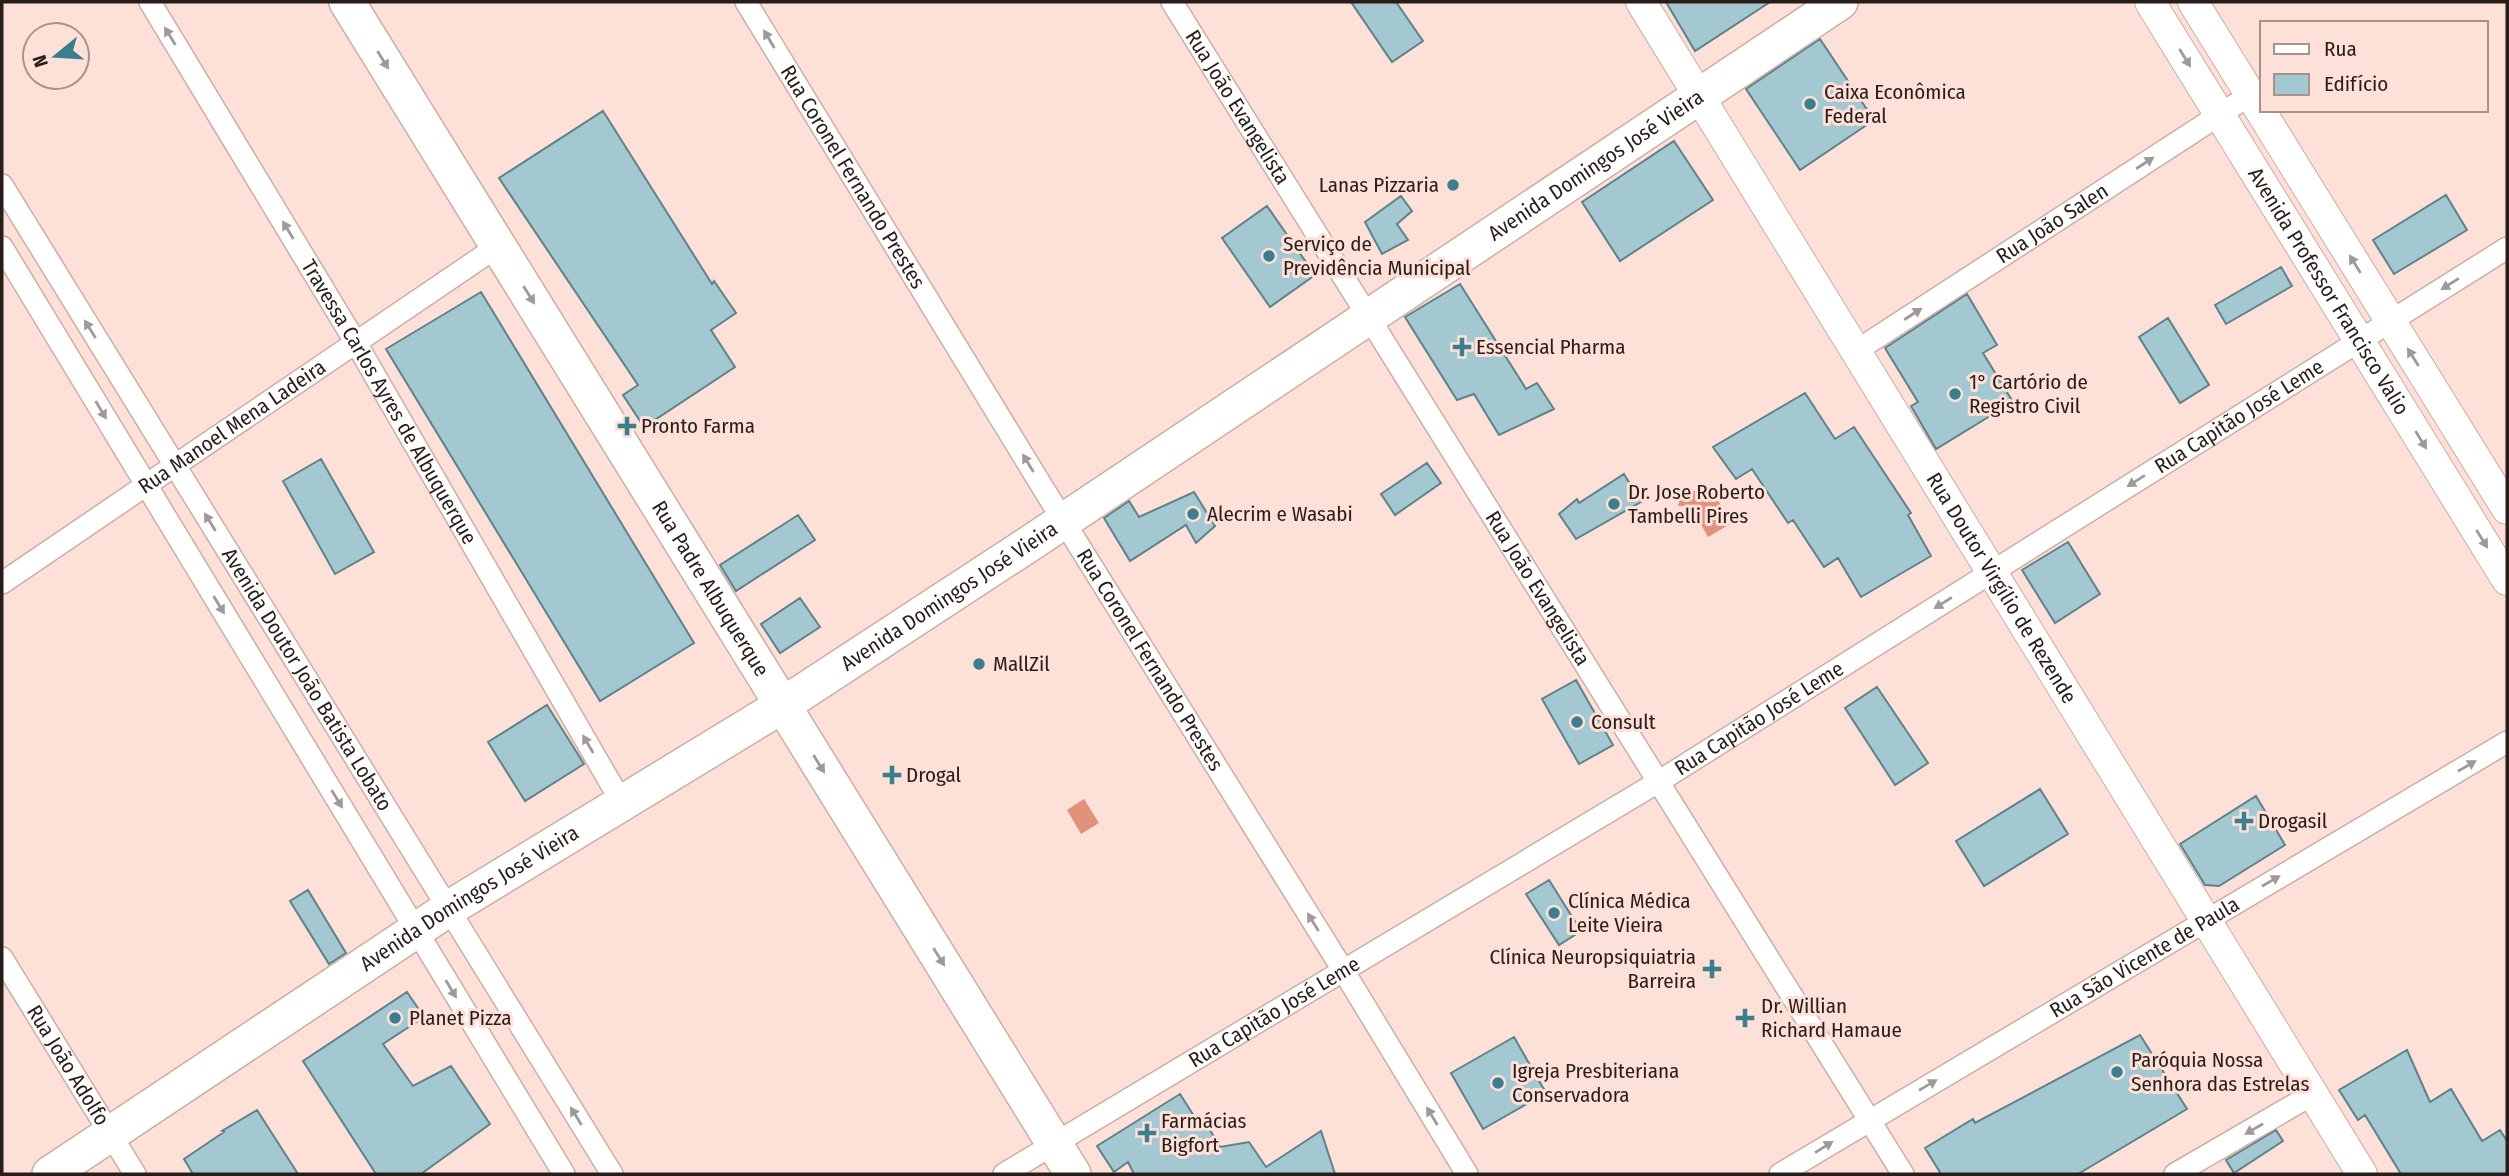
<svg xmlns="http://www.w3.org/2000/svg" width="2509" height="1176" font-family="'Fira Sans Condensed',sans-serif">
  <rect width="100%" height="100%" fill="#fde1d9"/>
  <path fill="#e2917b" d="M 1683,488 L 1716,497 L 1732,523 L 1708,537 L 1691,506 L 1678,506 Z
    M 1084,799 L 1099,823 L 1081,834 L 1067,810 Z"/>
  <path fill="#a4c8d1" stroke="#5f828a" stroke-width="2" d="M 1351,2 L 1396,2 L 1423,41 L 1392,62 Z
    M 1666,2 L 1770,2 L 1695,51 Z
    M 1820,39 L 1874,120 L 1800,170 L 1746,89 Z
    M 603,111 L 712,284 L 714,281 L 736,313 L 711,330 L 735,367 L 644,427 L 623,395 L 638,385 L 499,178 Z
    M 1674,141 L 1713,200 L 1620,261 L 1582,202 Z
    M 2446,195 L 2467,230 L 2394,274 L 2373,240 Z
    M 1401,196 L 1412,211 L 1397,224 L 1408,240 L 1382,254 L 1365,222 Z
    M 1267,206 L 1315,275 L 1270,307 L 1222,238 Z
    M 2281,267 L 2292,286 L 2226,324 L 2215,305 Z
    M 1460,284 L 1526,389 L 1537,383 L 1554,409 L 1499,435 L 1474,394 L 1457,400 L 1405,317 Z
    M 481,292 L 694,643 L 600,701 L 386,349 Z
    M 1967,294 L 1997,345 L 1983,353 L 2013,402 L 1936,449 L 1911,406 L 1918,402 L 1885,348 Z
    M 2168,318 L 2209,385 L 2180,403 L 2139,337 Z
    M 1805,393 L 1835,439 L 1854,427 L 1911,513 L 1908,515 L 1931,556 L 1861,597 L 1838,558 L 1824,567 L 1793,520 L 1788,523 L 1752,469 L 1736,479 L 1713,447 Z
    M 321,459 L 374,552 L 335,574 L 283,481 Z
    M 1427,463 L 1441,483 L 1395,515 L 1381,494 Z
    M 1624,474 L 1641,502 L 1576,539 L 1559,514 L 1577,499 L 1579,503 Z
    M 1194,492 L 1215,526 L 1196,543 L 1186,525 L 1130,561 L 1104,518 L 1129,501 L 1139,517 Z
    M 798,515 L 815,540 L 736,591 L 720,565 Z
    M 2068,542 L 2100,594 L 2055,623 L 2022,570 Z
    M 800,598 L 820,627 L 780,653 L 761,624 Z
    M 1576,680 L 1613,745 L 1579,764 L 1542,699 Z
    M 1877,687 L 1928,763 L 1895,785 L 1845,708 Z
    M 547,705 L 584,764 L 525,801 L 488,742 Z
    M 2040,789 L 2068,834 L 1984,886 L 1956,841 Z
    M 2256,796 L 2285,845 L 2219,886 L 2205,885 L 2180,844 Z
    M 1549,880 L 1581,931 L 1559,945 L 1526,894 Z
    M 308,890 L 346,953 L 329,964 L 290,901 Z
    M 407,992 L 424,1017 L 383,1044 L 413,1086 L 451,1066 L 490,1124 L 421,1174 L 376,1174 L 303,1061 Z
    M 2140,1035 L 2187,1109 L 2078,1174 L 1941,1174 L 1925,1148 L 1973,1119 L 1975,1123 Z
    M 1514,1037 L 1546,1093 L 1483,1129 L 1451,1073 Z
    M 2407,1050 L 2430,1102 L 2451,1089 L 2482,1141 L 2500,1130 L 2507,1141 L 2507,1174 L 2401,1174 L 2365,1115 L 2358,1120 L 2339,1090 Z
    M 1180,1094 L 1201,1127 L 1206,1123 L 1220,1147 L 1249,1142 L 1266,1167 L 1321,1131 L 1335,1174 L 1134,1174 L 1128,1162 L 1114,1172 L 1097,1146 Z
    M 257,1110 L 298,1174 L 193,1174 L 184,1159 L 224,1132 L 222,1131 Z
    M 2276,1130 L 2283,1141 L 2234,1173 L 2226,1160 Z"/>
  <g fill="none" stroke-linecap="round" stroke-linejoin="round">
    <g stroke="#ceada3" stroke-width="24">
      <g id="minor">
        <path id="s1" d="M 150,2 L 356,343 L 622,803"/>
        <path id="s2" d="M 746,2 L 1043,488 L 1343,970 L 1467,1174"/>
        <path id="s3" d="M 1172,2 L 1903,1174"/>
        <path id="s4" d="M 2,185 L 612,1174"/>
        <path d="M 2,247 L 564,1174"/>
        <path id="s5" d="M 1856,351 L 2250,95"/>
        <path id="s6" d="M 2,583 L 498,246"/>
        <path id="s7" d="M 2,958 L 135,1174"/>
        <path id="s8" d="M 1004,1174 L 1658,782 L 2507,248"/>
        <path id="s9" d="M 1780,1174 L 2507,742"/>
        <path d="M 2175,1174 L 2313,1094"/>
      </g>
    </g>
    <g stroke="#ceada3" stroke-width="32">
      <g id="secondary">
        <path id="s10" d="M 1641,2 L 2362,1174"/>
        <path id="s11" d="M 2150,2 L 2507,580"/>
        <path d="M 2193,2 L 2507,509"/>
      </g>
    </g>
    <g stroke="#ceada3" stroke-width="38">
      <g id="primary">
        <path id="s12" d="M 347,2 L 1073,1174"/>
        <path id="s13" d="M 50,1174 L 448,909 L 783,705 L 1032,542 L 1840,2"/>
      </g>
    </g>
    <use href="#minor" stroke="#fff" stroke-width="21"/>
    <use href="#secondary" stroke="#fff" stroke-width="30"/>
    <use href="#primary" stroke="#fff" stroke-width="35"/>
  </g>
  <defs><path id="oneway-solid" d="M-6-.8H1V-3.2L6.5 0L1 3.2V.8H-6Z" transform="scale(1.75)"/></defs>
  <g fill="#9f9998">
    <use href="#oneway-solid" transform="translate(170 36) rotate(-121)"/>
    <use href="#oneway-solid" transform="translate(769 39) rotate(-121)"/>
    <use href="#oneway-solid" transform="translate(2185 58) rotate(58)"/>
    <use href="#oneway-solid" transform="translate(383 60) rotate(58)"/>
    <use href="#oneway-solid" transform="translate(2145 163) rotate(-33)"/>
    <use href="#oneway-solid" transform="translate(288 230) rotate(-121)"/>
    <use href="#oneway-solid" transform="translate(2355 264) rotate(-122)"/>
    <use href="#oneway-solid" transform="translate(2450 284) rotate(148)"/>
    <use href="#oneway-solid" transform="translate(529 295) rotate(58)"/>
    <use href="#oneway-solid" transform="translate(1913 314) rotate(-33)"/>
    <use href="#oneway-solid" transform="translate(90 329) rotate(-122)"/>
    <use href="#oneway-solid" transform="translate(2413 357) rotate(-122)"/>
    <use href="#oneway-solid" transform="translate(101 410) rotate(59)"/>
    <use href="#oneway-solid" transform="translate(2421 440) rotate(58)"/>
    <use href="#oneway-solid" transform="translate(1028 463) rotate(-121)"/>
    <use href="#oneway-solid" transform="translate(2136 481) rotate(148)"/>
    <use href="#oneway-solid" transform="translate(210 522) rotate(-122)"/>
    <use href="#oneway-solid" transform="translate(2482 539) rotate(58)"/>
    <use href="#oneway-solid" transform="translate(1943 603) rotate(148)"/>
    <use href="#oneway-solid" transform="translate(219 605) rotate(59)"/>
    <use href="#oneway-solid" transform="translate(588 744) rotate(-120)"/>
    <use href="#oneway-solid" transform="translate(819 764) rotate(58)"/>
    <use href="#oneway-solid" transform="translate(2467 766) rotate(-30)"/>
    <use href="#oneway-solid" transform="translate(337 799) rotate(59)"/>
    <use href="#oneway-solid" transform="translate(2271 881) rotate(-30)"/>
    <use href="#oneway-solid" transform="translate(1313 922) rotate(-122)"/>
    <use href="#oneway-solid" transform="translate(939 957) rotate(58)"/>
    <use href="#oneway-solid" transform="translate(451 989) rotate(59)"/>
    <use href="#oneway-solid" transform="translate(1928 1085) rotate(-31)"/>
    <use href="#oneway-solid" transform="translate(576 1116) rotate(-122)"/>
    <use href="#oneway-solid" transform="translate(1432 1116) rotate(-121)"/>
    <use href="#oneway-solid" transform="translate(2254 1129) rotate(150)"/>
    <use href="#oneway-solid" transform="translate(1824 1147) rotate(-32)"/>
  </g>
  <g fill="#3b7f8f" stroke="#fde1d9" stroke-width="2.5">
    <circle cx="1810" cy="104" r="7"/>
    <circle cx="1453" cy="185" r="7"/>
    <circle cx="1269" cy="256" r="7"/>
    <path d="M1458.5 336.5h7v7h7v7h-7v7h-7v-7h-7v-7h7z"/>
    <circle cx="1955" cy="394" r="7"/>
    <path d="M623.5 415.5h7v7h7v7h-7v7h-7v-7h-7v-7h7z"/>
    <circle cx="1614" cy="504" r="7"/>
    <circle cx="1193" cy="514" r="7"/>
    <circle cx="979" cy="664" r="7"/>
    <circle cx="1577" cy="722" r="7"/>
    <path d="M888.5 764.5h7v7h7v7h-7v7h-7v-7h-7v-7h7z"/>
    <path d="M2240.5 810.5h7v7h7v7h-7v7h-7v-7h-7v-7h7z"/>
    <circle cx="1554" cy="913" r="7"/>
    <path d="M1708.5 958.5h7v7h7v7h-7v7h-7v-7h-7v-7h7z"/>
    <circle cx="395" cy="1018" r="7"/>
    <path d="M1741.5 1007.5h7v7h7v7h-7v7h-7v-7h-7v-7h7z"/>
    <circle cx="2117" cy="1072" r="7"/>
    <circle cx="1498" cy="1083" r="7"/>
    <path d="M1143.5 1122.5h7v7h7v7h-7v7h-7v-7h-7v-7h7z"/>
  </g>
  <g text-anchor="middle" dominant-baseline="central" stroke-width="6" stroke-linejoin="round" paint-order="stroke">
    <g font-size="21" fill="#291d19" stroke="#fde1d9" text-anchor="start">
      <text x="1824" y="92">Caixa Econômica<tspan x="1824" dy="24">Federal</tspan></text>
      <text x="1439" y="185" text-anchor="end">Lanas Pizzaria</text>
      <text x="1283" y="244">Serviço de<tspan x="1283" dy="24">Previdência Municipal</tspan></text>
      <text x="1476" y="347">Essencial Pharma</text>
      <text x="1969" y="382">1° Cartório de<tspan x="1969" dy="24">Registro Civil</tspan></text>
      <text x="641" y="426">Pronto Farma</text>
      <text x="1628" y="492">Dr. Jose Roberto<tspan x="1628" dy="24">Tambelli Pires</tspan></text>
      <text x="1207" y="514">Alecrim e Wasabi</text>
      <text x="993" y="664">MallZil</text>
      <text x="1591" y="722">Consult</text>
      <text x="906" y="775">Drogal</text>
      <text x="2258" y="821">Drogasil</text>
      <text x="1568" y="901">Clínica Médica<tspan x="1568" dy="24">Leite Vieira</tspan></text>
      <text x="1696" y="957" text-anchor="end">Clínica Neuropsiquiatria<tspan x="1696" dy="24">Barreira</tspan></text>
      <text x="1761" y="1006">Dr. Willian<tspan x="1761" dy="24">Richard Hamaue</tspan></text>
      <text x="409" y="1018">Planet Pizza</text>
      <text x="2131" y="1060">Paróquia Nossa<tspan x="2131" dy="24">Senhora das Estrelas</tspan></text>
      <text x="1512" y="1071">Igreja Presbiteriana<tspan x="1512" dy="24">Conservadora</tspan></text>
      <text x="1161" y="1121">Farmácias<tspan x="1161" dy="24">Bigfort</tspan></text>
    </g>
    <g font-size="21" fill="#291d19" stroke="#fde1d9">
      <text stroke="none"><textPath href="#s3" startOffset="124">Rua João Evangelista</textPath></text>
      <text stroke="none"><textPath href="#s13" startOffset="1846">Avenida Domingos José Vieira</textPath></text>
      <text stroke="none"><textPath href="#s2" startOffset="205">Rua Coronel Fernando Prestes</textPath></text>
      <text stroke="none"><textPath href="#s5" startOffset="234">Rua João Salen</textPath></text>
      <text stroke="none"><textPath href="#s11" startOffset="340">Avenida Professor Francisco Valio</textPath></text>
      <text stroke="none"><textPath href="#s1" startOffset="466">Travessa Carlos Ayres de Albuquerque</textPath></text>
      <text stroke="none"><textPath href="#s8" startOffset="1449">Rua Capitão José Leme</textPath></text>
      <text stroke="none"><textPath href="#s6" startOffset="278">Rua Manoel Mena Ladeira</textPath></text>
      <text stroke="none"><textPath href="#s12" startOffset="690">Rua Padre Albuquerque</textPath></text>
      <text stroke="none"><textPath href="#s3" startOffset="691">Rua João Evangelista</textPath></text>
      <text stroke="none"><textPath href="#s10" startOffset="688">Rua Doutor Virgílio de Rezende</textPath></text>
      <text stroke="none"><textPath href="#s13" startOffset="1069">Avenida Domingos José Vieira</textPath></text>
      <text stroke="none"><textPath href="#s2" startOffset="772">Rua Coronel Fernando Prestes</textPath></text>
      <text stroke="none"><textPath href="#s4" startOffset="581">Avenida Doutor João Batista Lobato</textPath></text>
      <text stroke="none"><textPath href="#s8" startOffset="882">Rua Capitão José Leme</textPath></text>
      <text stroke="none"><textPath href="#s13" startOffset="502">Avenida Domingos José Vieira</textPath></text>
      <text stroke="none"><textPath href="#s9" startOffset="424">Rua São Vicente de Paula</textPath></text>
      <text stroke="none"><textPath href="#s8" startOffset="315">Rua Capitão José Leme</textPath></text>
      <text stroke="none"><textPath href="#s7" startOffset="126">Rua João Adolfo</textPath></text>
    </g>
  </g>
  <rect width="2509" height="1176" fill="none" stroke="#291d19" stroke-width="7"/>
  <rect x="2260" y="21" width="228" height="91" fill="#fde1d9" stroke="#a8938c" stroke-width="2"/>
  <rect x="2274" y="44" width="35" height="10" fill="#ffffff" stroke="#a8938c" stroke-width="2"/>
  <text x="2324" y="56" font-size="21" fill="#291d19">Rua</text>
  <rect x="2274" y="74" width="35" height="21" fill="#a4c8d1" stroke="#a8938c" stroke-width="2"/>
  <text x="2324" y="91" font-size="21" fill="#291d19">Edifício</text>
  <g transform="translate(56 56) rotate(252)"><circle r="33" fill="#fde1d9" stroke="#a8938c" stroke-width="2"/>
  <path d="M0-5L12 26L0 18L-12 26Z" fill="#3b7f8f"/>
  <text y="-10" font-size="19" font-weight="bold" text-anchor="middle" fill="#291d19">N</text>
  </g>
</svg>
